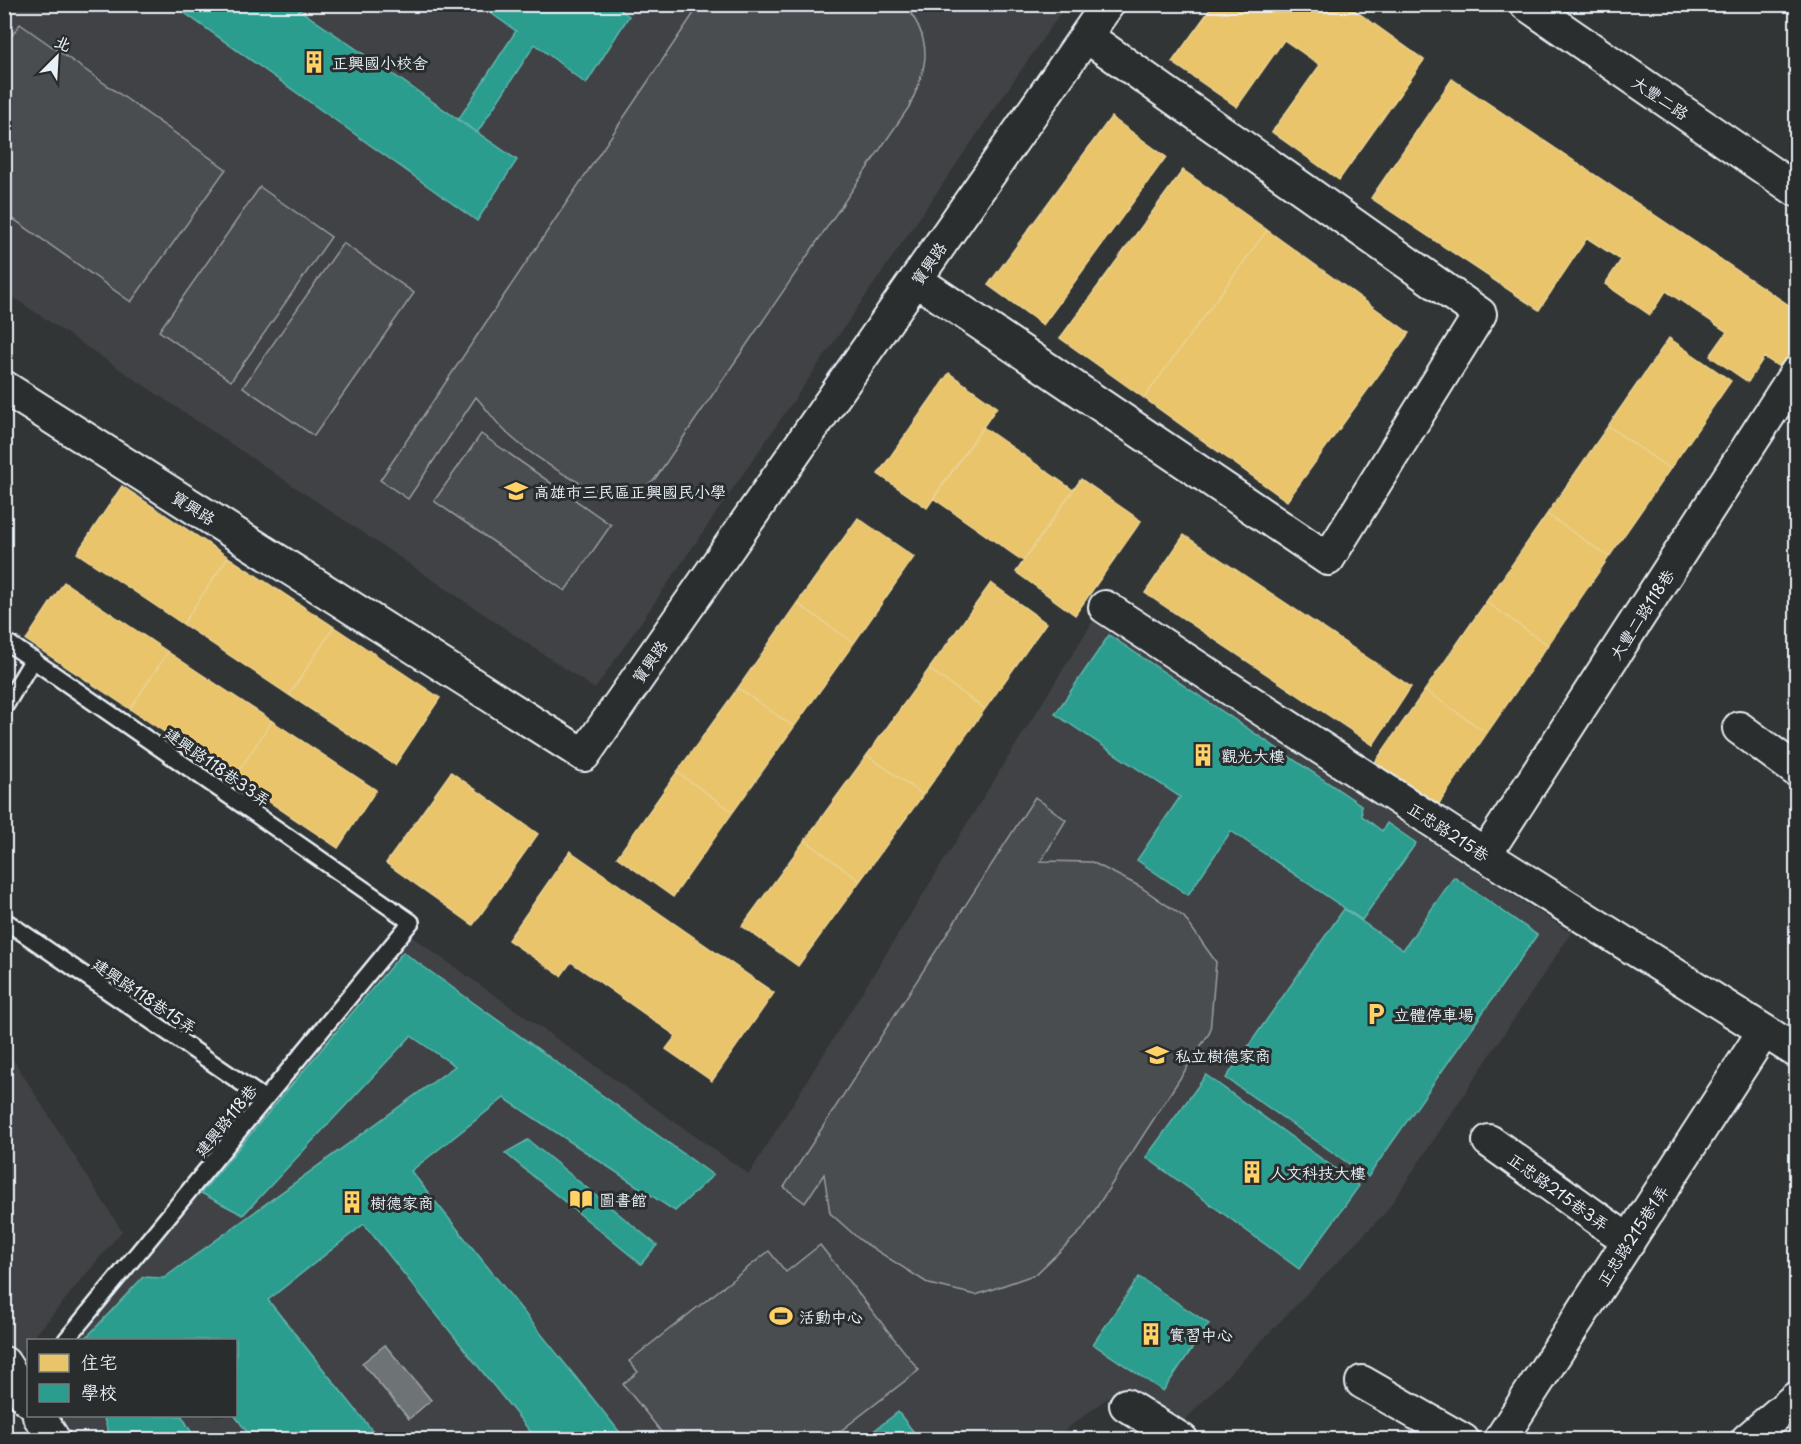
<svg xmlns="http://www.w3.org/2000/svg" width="1801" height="1444" font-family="'Playpen Sans','LXGW WenKai TC',sans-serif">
  <rect width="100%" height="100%" fill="#323536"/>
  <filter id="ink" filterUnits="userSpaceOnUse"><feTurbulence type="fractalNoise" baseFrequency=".0167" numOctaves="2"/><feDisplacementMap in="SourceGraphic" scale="12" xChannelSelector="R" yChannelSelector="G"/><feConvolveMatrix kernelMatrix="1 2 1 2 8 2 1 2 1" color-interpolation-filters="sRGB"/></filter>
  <g filter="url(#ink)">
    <path fill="#3f4244" d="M 4,5 L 1066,5 L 595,689 L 5,292 Z
      M 1093,621 L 1571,933 L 1386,1212 L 1181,1424 L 1118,1390 L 1052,1440 L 70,1440 L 56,1416 L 236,1416 L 236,1340 L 73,1340 L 409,935 L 749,1174 Z
      M 4,1045 L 122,1231 L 5,1372 L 4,1372 Z"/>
    <path fill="#494d4f" stroke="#989fa4" stroke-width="1.5" d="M 700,4 L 905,5 C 934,42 928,67 909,107 L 655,479 C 649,483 642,490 636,493 C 605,508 528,454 506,432 C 495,422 487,409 476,397 L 408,499 L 380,480 Z
      M 20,24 L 226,169 L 131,302 L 5,213 L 5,45 Z
      M 260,187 L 331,237 L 231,381 L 159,331 Z
      M 343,243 L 414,293 L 314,436 L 243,387 Z
      M 481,434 L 611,525 L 565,591 L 434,501 Z
      M 1035,797 L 1066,820 L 1041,861 L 1092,862 L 1139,886 L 1184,917 L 1216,962 L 1210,1032 L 1082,1230 L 1036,1274 L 976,1295 L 929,1284 L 860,1240 L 830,1213 L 824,1174 L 805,1203 L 784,1187 Z
      M 820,1245 L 919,1370 L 830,1439 L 667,1439 L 623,1384 L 638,1372 L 629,1361 L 769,1251 L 786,1272 Z"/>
    <path fill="#6e7376" stroke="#9fa5aa" stroke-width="1.5" d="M 385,1345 L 431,1400 L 409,1419 L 362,1363 Z"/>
    <path fill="#e9c46a" stroke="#e9d295" stroke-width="1.5" d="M 1214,4 L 1346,4 L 1424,60 L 1339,180 L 1272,132 L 1320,65 L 1284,40 L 1237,107 L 1172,62 Z
      M 1452,79 L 1796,310 L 1796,352 L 1784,370 L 1764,357 L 1748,382 L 1710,356 L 1727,332 L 1666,291 L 1650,315 L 1605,284 L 1621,260 L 1587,238 L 1539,310 L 1371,198 Z
      M 1111,117 L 1166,157 L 1043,325 L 988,285 Z
      M 1183,170 L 1267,230 L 1144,398 L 1060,338 Z
      M 1267,230 L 1409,333 L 1287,501 L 1144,398 Z
      M 1669,338 L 1731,381 L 1670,469 L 1608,426 Z
      M 949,373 L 997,407 L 927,508 L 878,474 Z
      M 1608,426 L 1670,469 L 1609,557 L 1547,514 Z
      M 983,427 L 1073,490 L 1023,561 L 933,498 Z
      M 1081,479 L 1141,521 L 1075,615 L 1016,572 Z
      M 122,486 L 228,557 L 183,624 L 77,553 Z
      M 1547,514 L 1609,557 L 1548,645 L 1486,602 Z
      M 858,518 L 914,557 L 854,643 L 797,603 Z
      M 1184,535 L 1411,687 L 1373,745 L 1145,593 Z
      M 228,557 L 334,627 L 289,695 L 183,624 Z
      M 64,582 L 168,652 L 130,709 L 26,640 Z
      M 991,583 L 1046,623 L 985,709 L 929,669 Z
      M 1486,602 L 1548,645 L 1487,733 L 1425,690 Z
      M 797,603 L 854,643 L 794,727 L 738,688 Z
      M 334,627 L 440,698 L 395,765 L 289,695 Z
      M 168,652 L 272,721 L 234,778 L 130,709 Z
      M 929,669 L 985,709 L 923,795 L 867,755 Z
      M 738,688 L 794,727 L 733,812 L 677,772 Z
      M 1425,690 L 1487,733 L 1434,811 L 1371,768 Z
      M 272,721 L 376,790 L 338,848 L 234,778 Z
      M 867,755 L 923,795 L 860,881 L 805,840 Z
      M 451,772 L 538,834 L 473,925 L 386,863 Z
      M 677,772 L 733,812 L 673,897 L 617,857 Z
      M 805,840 L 860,881 L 798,966 L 742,926 Z
      M 570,851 L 774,993 L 712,1081 L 666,1049 L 676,1036 L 571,962 L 561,976 L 508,940 Z"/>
    <path fill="#2a9d8f" stroke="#63b6ae" stroke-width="1.5" d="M 172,4 L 291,4 L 517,160 L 477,221 Z
      M 478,4 L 612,4 L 629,16 L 586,84 L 535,44 L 477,133 L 458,120 L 516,31 Z
      M 1109,635 L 1361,805 L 1362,816 L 1382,831 L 1387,823 L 1416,843 L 1362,920 L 1231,831 L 1188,895 L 1137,860 L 1180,797 L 1055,714 Z
      M 1454,877 L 1537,935 L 1368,1177 L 1226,1078 L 1344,909 L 1403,950 Z
      M 403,952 L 713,1175 L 675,1211 L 504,1098 L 411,1171 L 626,1440 L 537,1440 L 364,1224 L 268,1300 L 380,1440 L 253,1440 L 235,1416 L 236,1340 L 84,1340 L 143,1277 L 164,1278 L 455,1066 L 411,1036 L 243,1215 L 201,1193 Z
      M 1206,1075 L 1359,1186 L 1299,1269 L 1146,1157 Z
      M 528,1140 L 657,1245 L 641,1264 L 505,1153 Z
      M 1139,1277 L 1209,1324 L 1163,1391 L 1093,1344 Z
      M 898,1412 L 920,1440 L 862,1440 Z
      M 103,1416 L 182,1416 L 196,1440 L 111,1440 Z"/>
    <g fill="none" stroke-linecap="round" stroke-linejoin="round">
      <g stroke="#e8f1f8" stroke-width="20">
        <path id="lane" d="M 4,640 L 411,922 L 66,1340
          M 4,708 L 33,659
          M 4,920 L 265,1099"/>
      </g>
      <g stroke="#e8f1f8" stroke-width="36">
        <path id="street" d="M 1526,4 L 1796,190
          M 916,280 L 1328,559 L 1480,314 L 1086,36
          M 4,387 L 584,755 L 1108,4
          M 1105,607 L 1485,855 L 1796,1051
          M 1739,728 L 1796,770
          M 1485,855 L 1796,373
          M 1489,1141 L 1629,1241
          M 4,1363 L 28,1400
          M 1362,1382 L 1463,1440
          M 1126,1405 L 1182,1440
          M 39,1416 L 54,1440
          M 1500,1440 L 1764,1031
          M 1747,1440 L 1796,1398"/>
      </g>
      <use href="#lane" stroke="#2a2d2e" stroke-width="15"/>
      <use href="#street" stroke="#2a2d2e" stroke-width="32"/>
    </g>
  </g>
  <defs>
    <g id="building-bare" transform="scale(1.8)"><path d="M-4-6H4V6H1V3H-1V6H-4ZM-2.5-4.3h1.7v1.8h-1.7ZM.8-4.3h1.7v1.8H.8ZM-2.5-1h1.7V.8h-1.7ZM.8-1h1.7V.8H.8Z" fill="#ffd166" stroke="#2a2d2e" stroke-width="2.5" paint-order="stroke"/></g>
    <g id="school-bare" transform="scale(1.8)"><path d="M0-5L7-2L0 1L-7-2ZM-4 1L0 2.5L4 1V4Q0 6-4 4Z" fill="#ffd166" stroke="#2a2d2e" stroke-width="2.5" paint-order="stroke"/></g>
    <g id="parking-bare" transform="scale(1.8)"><path d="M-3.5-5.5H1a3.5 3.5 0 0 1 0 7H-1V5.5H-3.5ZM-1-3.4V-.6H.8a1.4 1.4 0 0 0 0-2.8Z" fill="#ffd166" stroke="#2a2d2e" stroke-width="2.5" paint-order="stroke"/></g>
    <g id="library-bare" transform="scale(1.8)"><path d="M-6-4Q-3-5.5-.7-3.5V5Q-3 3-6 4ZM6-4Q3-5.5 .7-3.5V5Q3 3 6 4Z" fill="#ffd166" stroke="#2a2d2e" stroke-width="2.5" paint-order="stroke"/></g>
    <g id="stadium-bare" transform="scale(1.8)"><path d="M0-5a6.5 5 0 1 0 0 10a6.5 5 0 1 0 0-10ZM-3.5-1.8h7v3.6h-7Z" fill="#ffd166" stroke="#2a2d2e" stroke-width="2.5" paint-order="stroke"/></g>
  </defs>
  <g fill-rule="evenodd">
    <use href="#building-bare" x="314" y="62"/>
    <use href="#school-bare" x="516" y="491"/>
    <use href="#building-bare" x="1203" y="755"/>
    <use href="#parking-bare" x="1376" y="1014"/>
    <use href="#school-bare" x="1157" y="1055"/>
    <use href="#building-bare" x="1252" y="1172"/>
    <use href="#library-bare" x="581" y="1199"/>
    <use href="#building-bare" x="352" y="1202"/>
    <use href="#stadium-bare" x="781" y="1316"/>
    <use href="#building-bare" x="1151" y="1334"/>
  </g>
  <g text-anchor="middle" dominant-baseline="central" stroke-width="6" stroke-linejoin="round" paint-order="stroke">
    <g font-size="16" fill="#e8f1f8" stroke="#2a2d2e" text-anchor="start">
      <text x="332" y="62">正興國小校舍</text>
      <text x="534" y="491">高雄市三民區正興國民小學</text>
      <text x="1221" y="755">觀光大樓</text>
      <text x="1394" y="1014">立體停車場</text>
      <text x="1175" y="1055">私立樹德家商</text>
      <text x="1270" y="1172">人文科技大樓</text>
      <text x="599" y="1199">圖書館</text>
      <text x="370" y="1202">樹德家商</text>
      <text x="799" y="1316">活動中心</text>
      <text x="1169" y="1334">實習中心</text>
    </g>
    <g font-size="16" fill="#e8f1f8" stroke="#2a2d2e">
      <text transform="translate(1661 97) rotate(34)">大豐二路</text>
      <text transform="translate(928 263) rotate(-55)">寶興路</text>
      <text transform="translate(194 507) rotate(32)">寶興路</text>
      <text transform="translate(1641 614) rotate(-57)">大豐二路118巷</text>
      <text transform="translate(649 661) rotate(-55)">寶興路</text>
      <text transform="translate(218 766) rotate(35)">建興路118巷33弄</text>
      <text transform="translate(1449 831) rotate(33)">正忠路215巷</text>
      <text transform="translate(145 995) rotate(34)">建興路118巷15弄</text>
      <text transform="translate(225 1120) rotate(-51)">建興路118巷</text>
      <text transform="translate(1559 1191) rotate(36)">正忠路215巷3弄</text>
      <text transform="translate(1632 1235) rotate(-57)">正忠路215巷1弄</text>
    </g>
  </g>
  <rect width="1801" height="1444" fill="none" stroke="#2a2d2e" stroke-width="24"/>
  <rect x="12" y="12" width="1777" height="1420" fill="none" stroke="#e8f1f8" stroke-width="2" filter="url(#ink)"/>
  <rect x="27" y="1339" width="210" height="78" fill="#2a2d2e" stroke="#767b7f" stroke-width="1.5"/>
  <rect x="39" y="1354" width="30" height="18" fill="#e9c46a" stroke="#767b7f" stroke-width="1.5"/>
  <text x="81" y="1369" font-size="18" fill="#e8f1f8">住宅</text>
  <rect x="39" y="1384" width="30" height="18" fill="#2a9d8f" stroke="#767b7f" stroke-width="1.5"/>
  <text x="81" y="1399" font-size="18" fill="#e8f1f8">學校</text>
  <g transform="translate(57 57) rotate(24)" stroke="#2a2d2e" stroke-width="4.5" paint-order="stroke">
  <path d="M0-4.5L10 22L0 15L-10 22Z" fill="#e8f1f8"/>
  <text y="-9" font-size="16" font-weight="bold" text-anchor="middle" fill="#e8f1f8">北</text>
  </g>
</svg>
